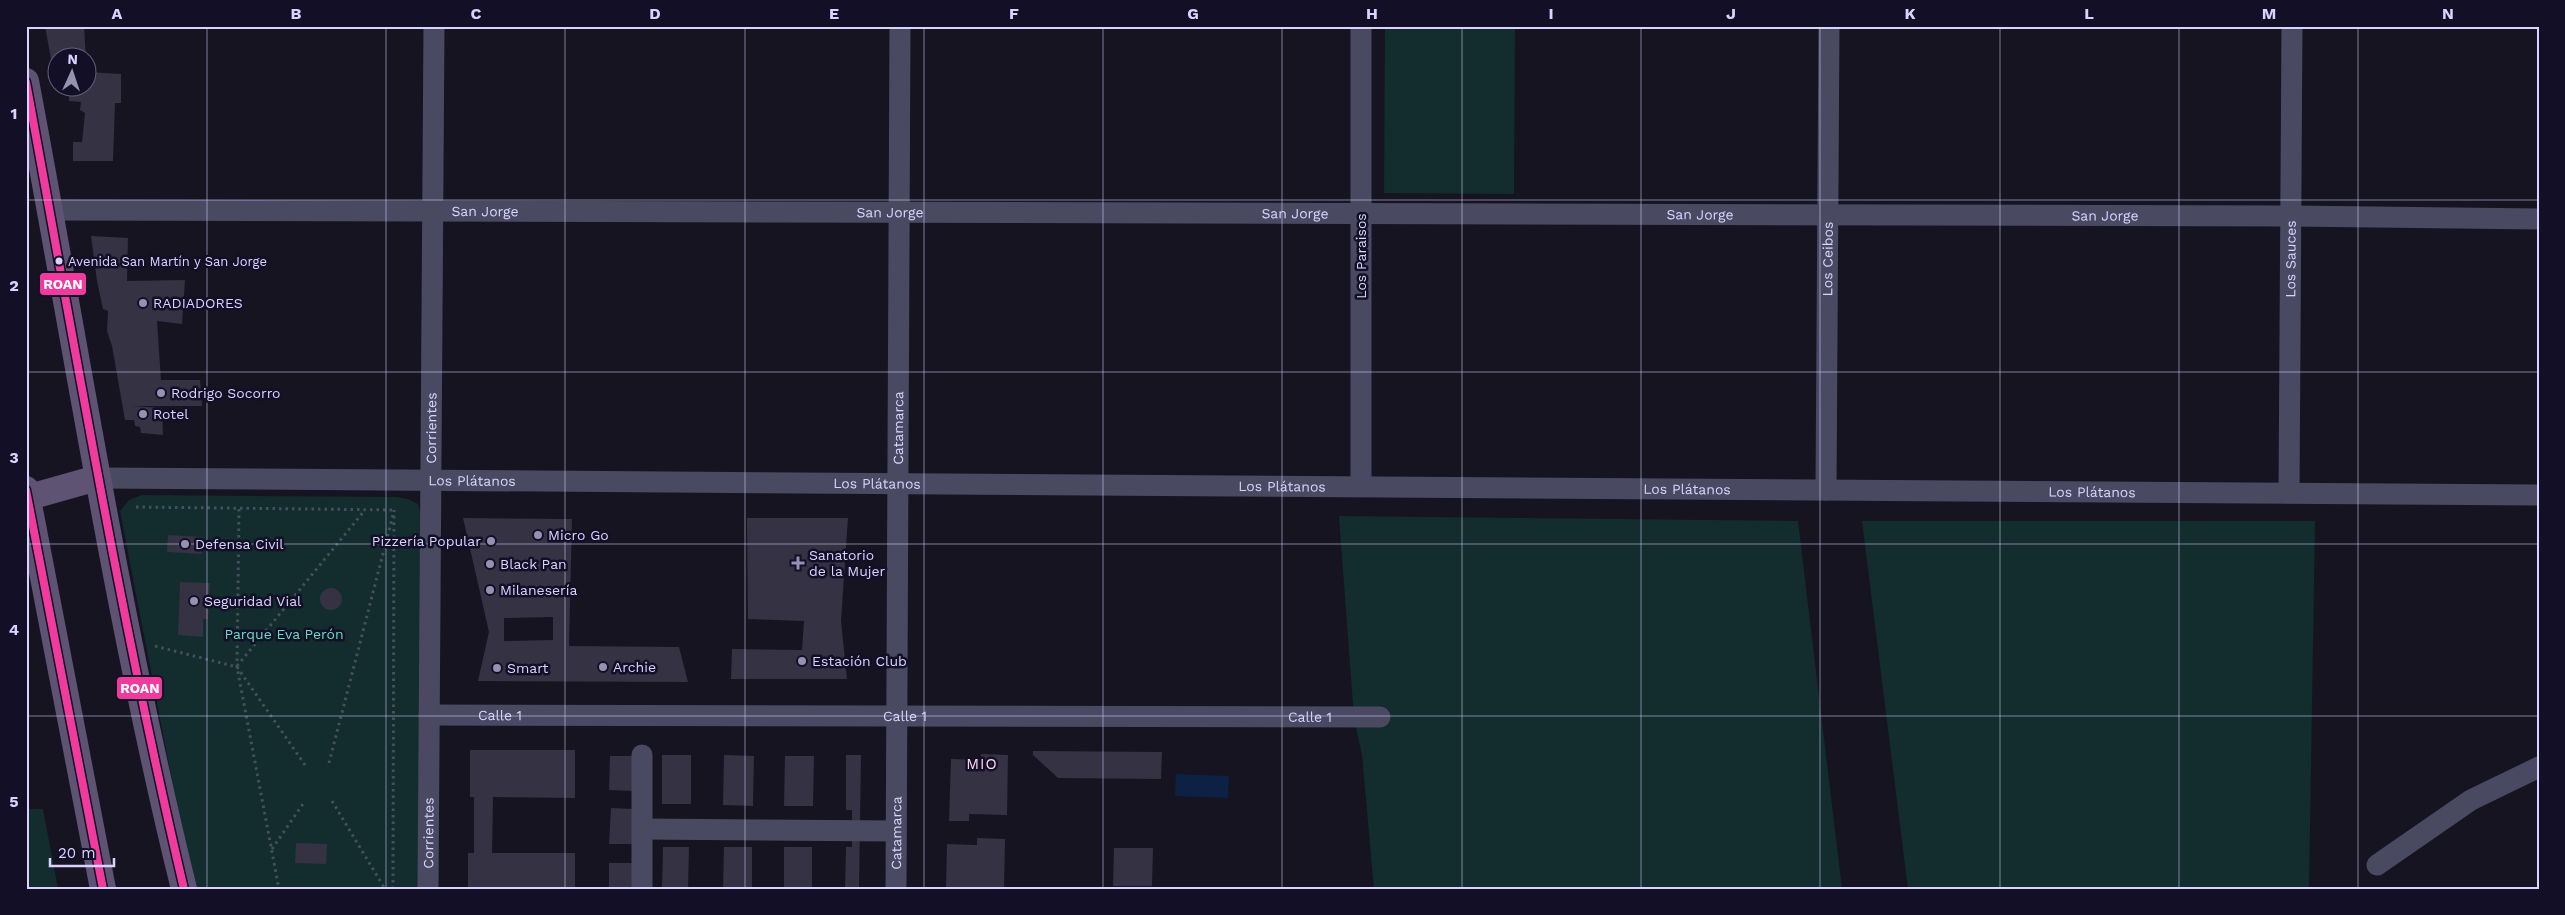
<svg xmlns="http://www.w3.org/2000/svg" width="2565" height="915" font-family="'Work Sans',sans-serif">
  <rect width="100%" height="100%" fill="#161421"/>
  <path fill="#132c2d" d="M 1385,26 L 1515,26 L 1514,194 L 1384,193 Z
    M 142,495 L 396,497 L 408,499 L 418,504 L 421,515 L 420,889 L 193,889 L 120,511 L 129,500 Z
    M 1339,516 L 1798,521 L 1842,889 L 1374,889 L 1362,755 L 1354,718 Z
    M 1862,521 L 2315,521 L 2309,889 L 1908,889 Z
    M 26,809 L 43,809 L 58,889 L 26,889 Z"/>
  <path fill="#0d2144" d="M 1176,774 L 1229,776 L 1228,798 L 1175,796 Z"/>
  <path fill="#343243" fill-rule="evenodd" d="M 45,26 L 84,26 L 86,58 L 58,58 L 58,70 L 53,70 Z
    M 88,72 L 121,74 L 121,103 L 115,103 L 113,161 L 73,161 L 73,142 L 82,142 L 85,113 L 80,110 L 81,102 L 69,101 L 69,88 L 88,88 Z
    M 91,236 L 128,238 L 127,281 L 185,280 L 182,324 L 157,321 L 161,380 L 200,380 L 202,406 L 132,406 L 162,408 L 163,435 L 141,433 L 140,427 L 135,426 L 134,420 L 125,420 L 112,346 L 107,331 L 108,311 L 103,309 L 97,281 Z
    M 463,518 L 572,519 L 569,646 L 679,647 L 688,682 L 478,681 L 489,632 ZM 553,617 L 553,640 L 504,641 L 504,618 Z
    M 747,518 L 848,518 L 841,621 L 847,679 L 731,679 L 732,649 L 802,650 L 804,621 L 748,619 Z
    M 168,535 L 203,537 L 202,554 L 167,552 Z
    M 180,582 L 210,583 L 208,619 L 203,619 L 203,637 L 178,635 Z
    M320 599a11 11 0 1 1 22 0a11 11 0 1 1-22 0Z
    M 470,750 L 575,750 L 575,798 L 493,797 L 492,853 L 575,853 L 575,889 L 468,889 L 468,853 L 474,853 L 474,797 L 470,797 Z
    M 1033,751 L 1162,752 L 1161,779 L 1058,778 L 1033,755 Z
    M 981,754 L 1008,755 L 1007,815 L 969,814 L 969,821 L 949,821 L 951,759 L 981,760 Z
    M 662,755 L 691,755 L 691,804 L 662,804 Z
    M 724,755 L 754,756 L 753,806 L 723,805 Z
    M 846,755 L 861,755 L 859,889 L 845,889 L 846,847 L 852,847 L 852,810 L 846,810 Z
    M 610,756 L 632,756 L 632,791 L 609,790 Z
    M 785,756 L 814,756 L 813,806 L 784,806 Z
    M 611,808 L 633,809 L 632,844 L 609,844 Z
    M 977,838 L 1005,839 L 1004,889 L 946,889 L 947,844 L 977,845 Z
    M 296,843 L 327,844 L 326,864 L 295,863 Z
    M 663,847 L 689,847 L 688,889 L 662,889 Z
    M 724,847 L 752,847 L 752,889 L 723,889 Z
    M 784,847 L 812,847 L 812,889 L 784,889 Z
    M 1114,848 L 1153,848 L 1152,886 L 1113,886 Z
    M 609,863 L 633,863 L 633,889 L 609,889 Z"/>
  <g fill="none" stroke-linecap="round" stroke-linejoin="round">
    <path stroke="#44505f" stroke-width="3" stroke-dasharray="2.5 4" stroke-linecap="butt" d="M 136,507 L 394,510
      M 239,509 L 237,667 L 279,889
      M 155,646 L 237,667 L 305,765
      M 237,666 L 365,510
      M 329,763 L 393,515
      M 332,801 L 385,889
      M 272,849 L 305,801
      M 393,889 L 394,510"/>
    <g stroke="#4a4962" stroke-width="21">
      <path d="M 1361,26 L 1361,486"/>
      <path id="s1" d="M 50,210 L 2291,216 L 2539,219"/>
      <path id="s2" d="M 97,478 L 2539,495"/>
      <path id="s3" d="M 1826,490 L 1829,26"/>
      <path id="s4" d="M 2289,493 L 2292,26"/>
      <path id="s5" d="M 429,715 L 1380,717"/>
      <path d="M 642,829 L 896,831"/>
      <path d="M 2377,865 L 2471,800 L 2539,767"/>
      <path id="s6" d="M 428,889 L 434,26"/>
      <path d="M 642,889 L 642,755"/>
      <path id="s7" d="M 896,889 L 900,26"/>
    </g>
    <path stroke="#5e5373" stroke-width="26" d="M 26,81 C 77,351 118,622 184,889
      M 26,489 L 103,889
      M 26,498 L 97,478"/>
    <g stroke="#130f26" stroke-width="11">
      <path id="bus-1" d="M 26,82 C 76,352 121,622 184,889
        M 26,490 L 103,889"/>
    </g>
    <use href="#bus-1" stroke="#f13a9d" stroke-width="8"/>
  </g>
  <path fill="none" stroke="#d9d4ff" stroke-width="1" stroke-opacity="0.55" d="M 207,26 L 207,889M 386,26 L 386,889M 565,26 L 565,889M 745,26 L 745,889M 924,26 L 924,889M 1103,26 L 1103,889M 1282,26 L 1282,889M 1462,26 L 1462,889M 1641,26 L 1641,889M 1820,26 L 1820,889M 2000,26 L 2000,889M 2179,26 L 2179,889M 2358,26 L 2358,889M 26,200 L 2539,200M 26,372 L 2539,372M 26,544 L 2539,544M 26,716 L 2539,716"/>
  <circle fill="#d9d4ff" stroke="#130f26" stroke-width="2" cx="59" cy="261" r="4.5"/>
  <g fill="#9591b1" stroke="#130f26" stroke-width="2">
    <circle cx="143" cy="303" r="5"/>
    <circle cx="161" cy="393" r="5"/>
    <circle cx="143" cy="414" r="5"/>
    <circle cx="538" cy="535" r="5"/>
    <circle cx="491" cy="541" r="5"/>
    <circle cx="185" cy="544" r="5"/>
    <path d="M795.5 555.5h5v5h5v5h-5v5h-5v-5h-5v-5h5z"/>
    <circle cx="490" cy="564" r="5"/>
    <circle cx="490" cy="590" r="5"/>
    <circle cx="194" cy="601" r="5"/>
    <circle cx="802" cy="661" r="5"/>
    <circle cx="603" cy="667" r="5"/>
    <circle cx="497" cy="668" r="5"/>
  </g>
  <g text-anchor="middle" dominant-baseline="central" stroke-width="5" stroke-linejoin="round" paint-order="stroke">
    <g font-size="13" fill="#d9d4ff" stroke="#130f26" text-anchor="start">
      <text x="68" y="261">Avenida San Martín y San Jorge</text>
    </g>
    <g font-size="14" fill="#d9d4ff" stroke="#130f26">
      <text stroke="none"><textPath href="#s1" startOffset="435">San Jorge</textPath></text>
      <text stroke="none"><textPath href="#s1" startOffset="840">San Jorge</textPath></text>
      <text stroke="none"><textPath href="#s1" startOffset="1245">San Jorge</textPath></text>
      <text stroke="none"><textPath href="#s1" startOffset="1650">San Jorge</textPath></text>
      <text stroke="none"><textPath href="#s1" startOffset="2055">San Jorge</textPath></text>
      <text transform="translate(1361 256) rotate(-90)">Los Paraisos</text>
      <text stroke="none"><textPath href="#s3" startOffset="231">Los Ceibos</textPath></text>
      <text stroke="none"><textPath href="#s4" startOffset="234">Los Sauces</textPath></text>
      <text stroke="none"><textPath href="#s6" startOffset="461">Corrientes</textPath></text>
      <text stroke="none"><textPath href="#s7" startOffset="461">Catamarca</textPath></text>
      <text stroke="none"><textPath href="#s2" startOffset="375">Los Plátanos</textPath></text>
      <text stroke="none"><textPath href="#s2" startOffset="780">Los Plátanos</textPath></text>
      <text stroke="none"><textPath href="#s2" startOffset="1185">Los Plátanos</textPath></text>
      <text stroke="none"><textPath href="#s2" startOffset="1590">Los Plátanos</textPath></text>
      <text stroke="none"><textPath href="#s2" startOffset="1995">Los Plátanos</textPath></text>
      <text stroke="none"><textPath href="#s5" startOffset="71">Calle 1</textPath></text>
      <text stroke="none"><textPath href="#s5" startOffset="476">Calle 1</textPath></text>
      <text stroke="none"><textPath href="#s5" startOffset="881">Calle 1</textPath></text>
      <text stroke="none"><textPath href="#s6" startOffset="56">Corrientes</textPath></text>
      <text stroke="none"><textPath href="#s7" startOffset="56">Catamarca</textPath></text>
    </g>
    <g font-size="14" fill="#d9d4ff" stroke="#130f26" text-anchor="start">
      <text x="153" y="303">RADIADORES</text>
      <text x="171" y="393">Rodrigo Socorro</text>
      <text x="153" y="414">Rotel</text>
      <text x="548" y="535">Micro Go</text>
      <text x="481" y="541" text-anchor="end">Pizzería Popular</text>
      <text x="195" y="544">Defensa Civil</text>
      <text x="809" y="555">Sanatorio<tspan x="809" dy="16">de la Mujer</tspan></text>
      <text x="500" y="564">Black Pan</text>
      <text x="500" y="590">Milanesería</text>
      <text x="204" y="601">Seguridad Vial</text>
      <text x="812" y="661">Estación Club</text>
      <text x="613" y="667">Archie</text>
      <text x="507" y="668">Smart</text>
    </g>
    <g font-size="14" fill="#5fe0c0" stroke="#130f26">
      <text x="284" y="634">Parque Eva Perón</text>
    </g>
    <g font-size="15" letter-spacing="1" fill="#ffd6f0" stroke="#130f26">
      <text x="982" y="764">MIO</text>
    </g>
  </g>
  <g stroke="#130f26" stroke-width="2">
    <rect x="39" y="272" width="48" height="24" rx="5" fill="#f13a9d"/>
    <rect x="116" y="676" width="47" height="24" rx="5" fill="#f13a9d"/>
  </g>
  <g font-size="14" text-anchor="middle" font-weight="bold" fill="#fff">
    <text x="63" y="289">ROAN</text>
    <text x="140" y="693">ROAN</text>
  </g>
  <rect width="2565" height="915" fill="none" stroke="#130f26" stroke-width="55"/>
  <g transform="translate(72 72) rotate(3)"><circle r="24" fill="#130f26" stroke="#625e7d"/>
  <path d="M0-4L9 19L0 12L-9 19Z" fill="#9591b1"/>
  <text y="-8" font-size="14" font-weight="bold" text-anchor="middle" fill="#d9d4ff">N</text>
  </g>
  <path d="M50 858v8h64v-8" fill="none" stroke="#d9d4ff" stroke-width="2.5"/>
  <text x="58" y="858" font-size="15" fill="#d9d4ff" stroke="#130f26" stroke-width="4" paint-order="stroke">20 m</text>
  <rect x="28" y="28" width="2510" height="860" fill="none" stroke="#d9d4ff" stroke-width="2"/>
  <g font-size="16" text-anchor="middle" font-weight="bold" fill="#d9d4ff">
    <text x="117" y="19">A</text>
    <text x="296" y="19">B</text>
    <text x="476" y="19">C</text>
    <text x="655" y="19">D</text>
    <text x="834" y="19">E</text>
    <text x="1014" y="19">F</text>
    <text x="1193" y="19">G</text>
    <text x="1372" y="19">H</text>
    <text x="1551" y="19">I</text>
    <text x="1731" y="19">J</text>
    <text x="1910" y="19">K</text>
    <text x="2089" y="19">L</text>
    <text x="2269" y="19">M</text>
    <text x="2448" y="19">N</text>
    <text x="14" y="119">1</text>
    <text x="14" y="291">2</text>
    <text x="14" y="463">3</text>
    <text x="14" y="635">4</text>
    <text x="14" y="807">5</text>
  </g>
</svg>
